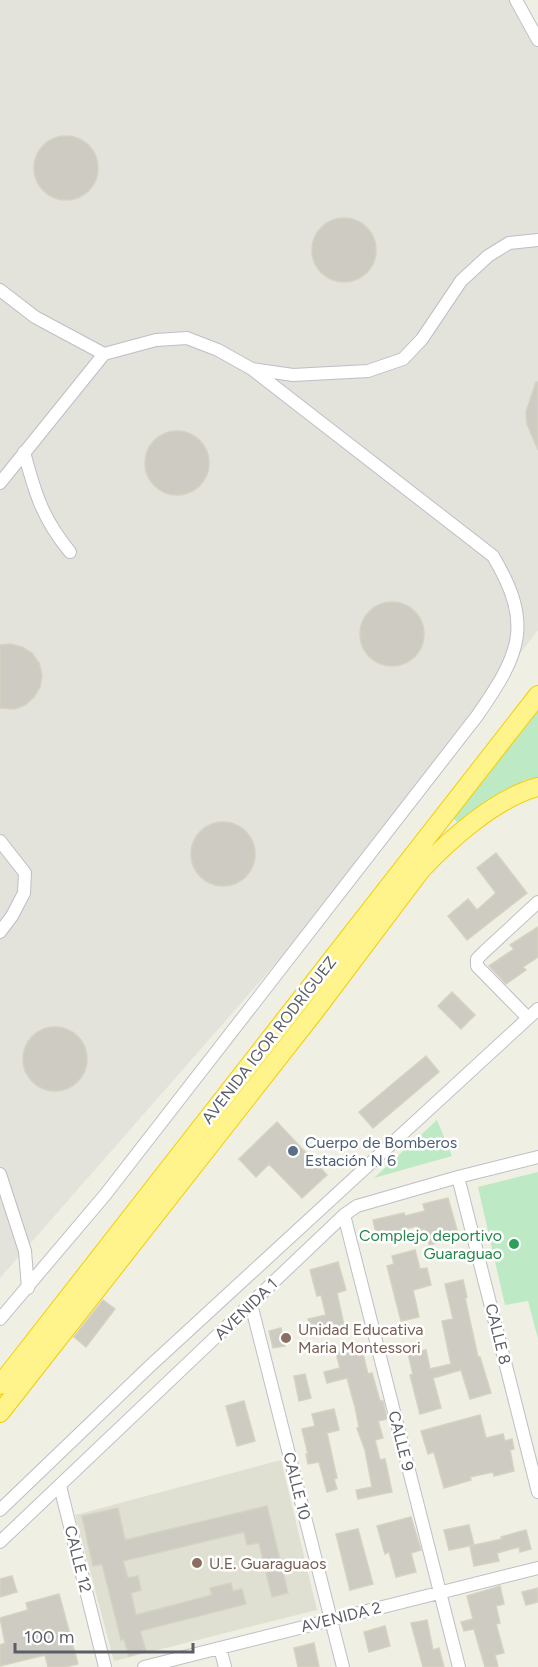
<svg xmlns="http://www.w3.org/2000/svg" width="538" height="1667" font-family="Figtree,sans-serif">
  <rect width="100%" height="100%" fill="#f0efe3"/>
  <path fill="#e3e2db" d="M 0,0 L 511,0 L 538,46 L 538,630 L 334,897 L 0,1278 Z"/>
  <path fill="#dfdfd2" d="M 281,1460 L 317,1610 L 114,1661 L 75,1515 Z"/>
  <path fill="#bdeac4" d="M 538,711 L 538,779 L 525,780 L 458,823 L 451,816 Z
    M 437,1120 L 452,1156 L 374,1178 Z
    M 538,1172 L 538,1339 L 528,1301 L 505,1305 L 478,1187 Z"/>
  <path fill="#cdcbc2" stroke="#d5d2c1" stroke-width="1.5" d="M34 168a32 32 0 1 1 64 0a32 32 0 1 1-64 0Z
    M312 250a32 32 0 1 1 64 0a32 32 0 1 1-64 0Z
    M 536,382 L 538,382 L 538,450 L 527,424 L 526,412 Z
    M145 463a32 32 0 1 1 64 0a32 32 0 1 1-64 0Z
    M360 634a32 32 0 1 1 64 0a32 32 0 1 1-64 0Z
    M 10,644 L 22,647 L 32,653 L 39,663 L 42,675 L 40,687 L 34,697 L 25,705 L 14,709 L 0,708 L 0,645 Z
    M191 854a32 32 0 1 1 64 0a32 32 0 1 1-64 0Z
    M 496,853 L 527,893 L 467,940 L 448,916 L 468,899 L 477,910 L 496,893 L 477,868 Z
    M 538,927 L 538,957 L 523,967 L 526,970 L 506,984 L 489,966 L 514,949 L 510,945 Z
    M 452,992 L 475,1015 L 461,1029 L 438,1006 Z
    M23 1059a32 32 0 1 1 64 0a32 32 0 1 1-64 0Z
    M 426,1056 L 439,1072 L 373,1128 L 359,1112 Z
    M 277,1122 L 327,1175 L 302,1198 L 269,1164 L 256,1177 L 239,1159 Z
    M 448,1198 L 459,1237 L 429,1245 L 425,1229 L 418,1231 L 417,1226 L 398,1231 L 399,1236 L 378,1242 L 373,1220 L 404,1213 L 405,1216 L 425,1211 L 423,1204 Z
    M 415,1250 L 420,1269 L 427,1268 L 431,1285 L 413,1290 L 419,1317 L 401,1321 L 387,1266 L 394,1264 L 392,1256 Z
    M 338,1262 L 346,1290 L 337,1293 L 345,1330 L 312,1337 L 308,1319 L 326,1315 L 321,1295 L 317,1296 L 310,1270 Z
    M 463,1280 L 467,1297 L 465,1298 L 478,1357 L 480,1357 L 491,1393 L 470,1399 L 461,1370 L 433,1378 L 441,1408 L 420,1414 L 410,1375 L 413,1374 L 408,1354 L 426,1350 L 430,1369 L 451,1364 L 442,1321 L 453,1319 L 445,1284 Z
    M 103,1300 L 115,1309 L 86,1347 L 74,1337 Z
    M 281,1328 L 285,1346 L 273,1348 L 269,1331 Z
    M 361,1346 L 368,1374 L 372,1373 L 380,1401 L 383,1401 L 387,1419 L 378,1421 L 383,1438 L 375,1440 L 380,1460 L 385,1459 L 392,1492 L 358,1499 L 356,1490 L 372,1487 L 365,1450 L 357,1428 L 359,1427 L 355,1407 L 347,1378 L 327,1383 L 324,1372 L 340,1368 L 336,1353 Z
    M 305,1374 L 311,1398 L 299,1401 L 294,1376 Z
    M 244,1401 L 255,1441 L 237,1446 L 226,1406 Z
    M 334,1409 L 339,1430 L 327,1433 L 337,1478 L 334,1479 L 337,1489 L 327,1492 L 319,1462 L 308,1464 L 306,1454 L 308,1454 L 302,1429 L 315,1426 L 312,1414 Z
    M 480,1415 L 486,1438 L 503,1434 L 505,1441 L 512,1439 L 514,1449 L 510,1450 L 514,1471 L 494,1476 L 493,1472 L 470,1477 L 471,1480 L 444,1488 L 434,1452 L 428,1454 L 421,1431 Z
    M 267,1506 L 288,1593 L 272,1597 L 259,1543 L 247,1545 L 244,1532 L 123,1561 L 128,1578 L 138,1576 L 141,1590 L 131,1593 L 136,1615 L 212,1595 L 210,1588 L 231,1583 L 233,1591 L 242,1589 L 246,1604 L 140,1631 L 146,1651 L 129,1656 L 124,1639 L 121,1640 L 102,1564 L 93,1566 L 82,1516 L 118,1508 L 125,1540 Z
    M 411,1517 L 421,1550 L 411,1553 L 416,1572 L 396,1577 L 389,1552 L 385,1554 L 377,1526 Z
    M 469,1525 L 474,1545 L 449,1550 L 444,1530 Z
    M 358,1529 L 373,1584 L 350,1590 L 336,1534 Z
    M 526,1530 L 531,1549 L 520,1552 L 519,1547 L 497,1553 L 499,1561 L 474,1566 L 470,1546 L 502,1539 L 501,1537 Z
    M 12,1576 L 17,1592 L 0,1597 L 0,1579 Z
    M 500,1586 L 504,1604 L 496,1606 L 500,1623 L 496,1624 L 504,1653 L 495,1655 L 498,1667 L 485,1667 L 474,1629 L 464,1631 L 461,1622 L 473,1619 L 467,1596 Z
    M 538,1588 L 538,1602 L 526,1605 L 522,1592 Z
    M 59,1594 L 78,1664 L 65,1667 L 48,1667 L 45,1655 L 0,1666 L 0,1645 L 5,1643 L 0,1618 L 28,1610 L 26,1603 Z
    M 427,1620 L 433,1650 L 439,1648 L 444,1667 L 423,1667 L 411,1623 Z
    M 385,1626 L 390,1646 L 369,1652 L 364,1632 Z
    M 314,1643 L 319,1667 L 298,1667 L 294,1648 Z"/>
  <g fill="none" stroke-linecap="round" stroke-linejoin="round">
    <g stroke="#bdbfc6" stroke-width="14">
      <path id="minor" d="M 516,0 L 538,40
        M 0,290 L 35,317 L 104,354
        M 24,452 C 35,493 42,518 70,552
        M 0,483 L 104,354 L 156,340 L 187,338 L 218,350 L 252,369 L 293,375 L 368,371 L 403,359 L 422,339 L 461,281 L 488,256 L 509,243 L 538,240
        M 0,841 L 25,873 L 24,893 L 12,916 L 0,932
        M 528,1018 L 477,966 L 477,959 L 484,952 L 538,902
        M 0,1174 L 25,1251 L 28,1288
        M 458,1177 L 538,1492
        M 344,1215 L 459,1667
        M 251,1304 L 343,1667
        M 0,1319 L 105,1195 L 477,716 C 520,654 534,625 493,556 L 252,369
        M 60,1486 L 105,1667
        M 0,1510 L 150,1366 L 538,1009
        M 0,1542 L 344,1215 L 357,1206 L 458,1177 L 538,1157
        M 220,1648 L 225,1667
        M 144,1667 L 538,1568"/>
    </g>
    <g stroke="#f3ce00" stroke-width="20">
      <path id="highway" d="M 0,1385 L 538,695
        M 0,1413 L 315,1011 L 421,870 C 450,839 496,798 538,787"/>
    </g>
    <use href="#minor" stroke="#fff" stroke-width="12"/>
    <use href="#highway" stroke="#fff48b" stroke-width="18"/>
  </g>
  <circle fill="#5c6f8a" stroke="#fff" stroke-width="2" cx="293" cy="1151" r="6"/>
  <circle fill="#2e9e5b" stroke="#fff" stroke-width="2" cx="514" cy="1244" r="6"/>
  <g fill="#8d6e63" stroke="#fff" stroke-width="2">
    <circle cx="286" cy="1338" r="6"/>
    <circle cx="197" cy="1563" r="6"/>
  </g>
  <g text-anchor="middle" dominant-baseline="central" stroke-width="5" stroke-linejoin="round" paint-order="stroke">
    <g font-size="16" fill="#5b5e66" stroke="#fff">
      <text transform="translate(269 1040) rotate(-52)">AVENIDA IGOR RODRÍGUEZ</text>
      <text transform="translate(246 1309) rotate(-44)">AVENIDA 1</text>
      <text transform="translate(498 1334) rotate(76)">CALLE 8</text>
      <text transform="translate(401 1441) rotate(76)">CALLE 9</text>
      <text transform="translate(297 1486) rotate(76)">CALLE 10</text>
      <text transform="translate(78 1559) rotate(76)">CALLE 12</text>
      <text transform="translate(341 1617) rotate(-14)">AVENIDA 2</text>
    </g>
    <g font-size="16" fill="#4e5e75" stroke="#fff" text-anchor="start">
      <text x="305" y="1142">Cuerpo de Bomberos<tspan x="305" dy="18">Estación N 6</tspan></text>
    </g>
    <g font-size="16" fill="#27864d" stroke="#fff" text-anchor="end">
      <text x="502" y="1235">Complejo deportivo<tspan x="502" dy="18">Guaraguao</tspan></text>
    </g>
    <g font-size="16" fill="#785e54" stroke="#fff" text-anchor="start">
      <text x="298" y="1329">Unidad Educativa<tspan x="298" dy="18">Maria Montessori</tspan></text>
      <text x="209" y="1563">U.E. Guaraguaos</text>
    </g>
  </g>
  <path d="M15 1643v9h178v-9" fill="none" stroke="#5b5e66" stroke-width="3"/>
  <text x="24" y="1643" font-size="18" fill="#5b5e66" stroke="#ffffff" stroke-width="4.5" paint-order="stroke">100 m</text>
</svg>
